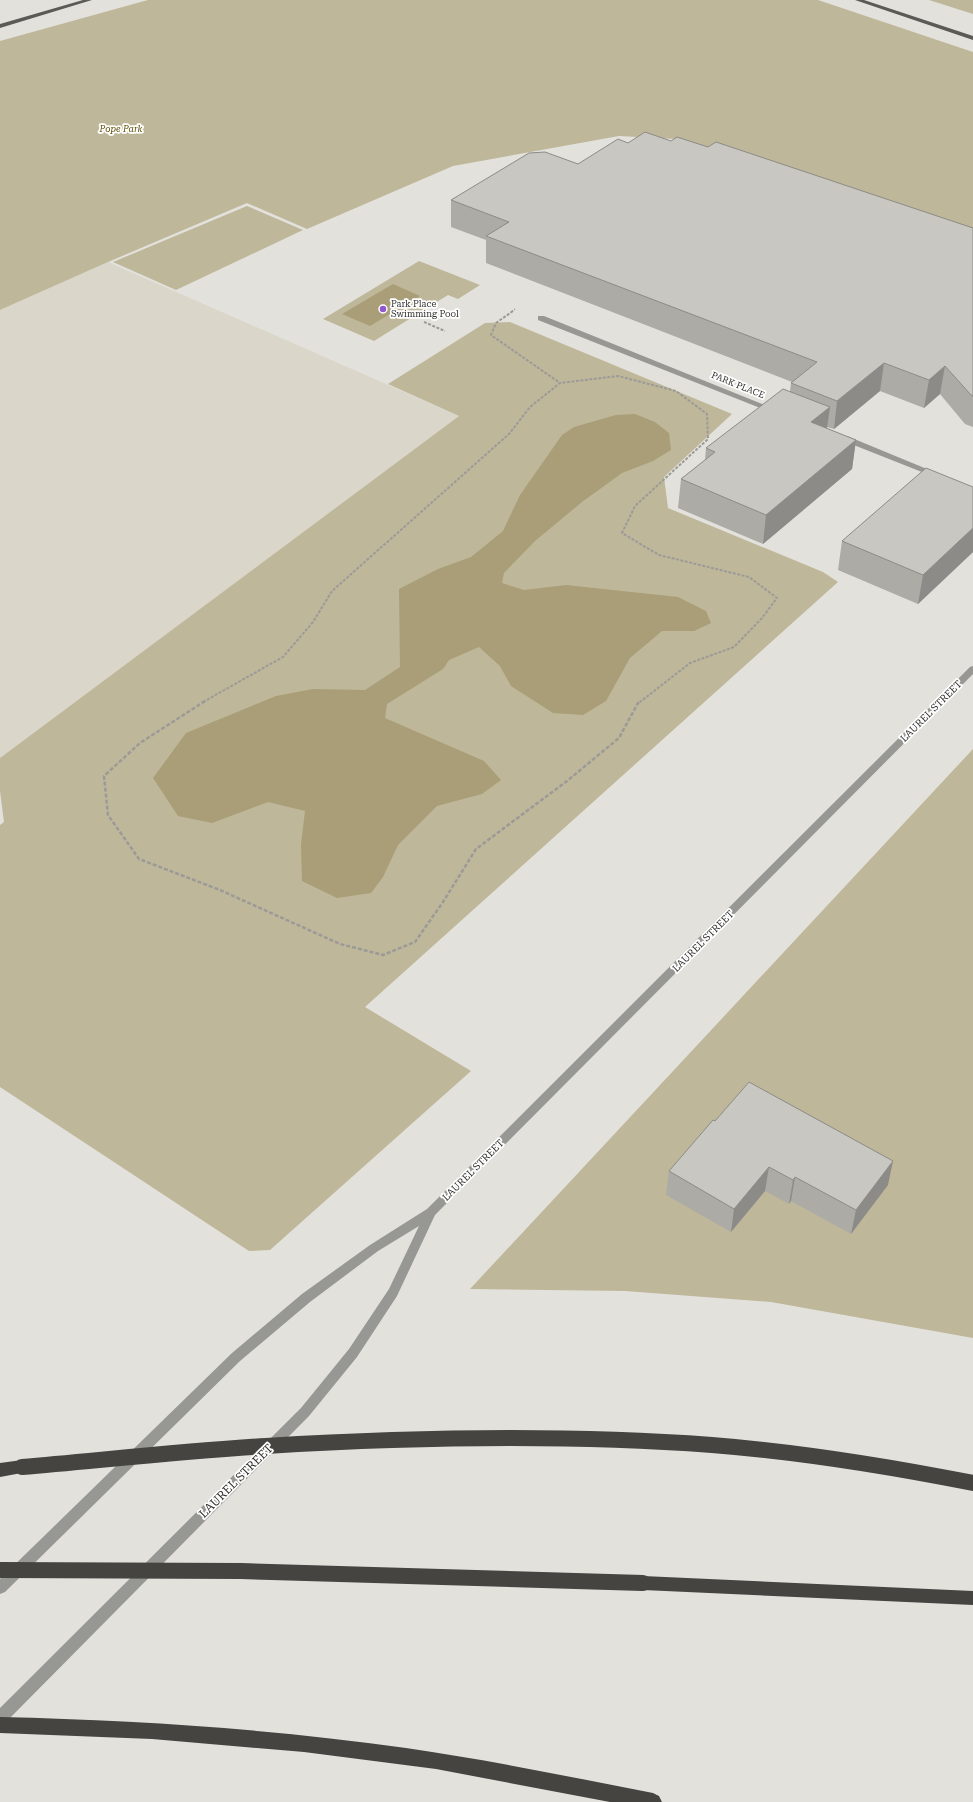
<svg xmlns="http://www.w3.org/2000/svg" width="973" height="1802" font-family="'Roboto Serif',serif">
  <rect width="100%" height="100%" fill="#e3e1dc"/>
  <path fill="#dad7ca" d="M 108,262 L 459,416 L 0,758 L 0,310 Z"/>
  <path fill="#bfb79a" d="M 148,0 L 818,0 L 973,52 L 973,232 L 753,158 L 675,139 L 619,136 L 453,166 L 307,229 L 247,203 L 108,262 L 0,310 L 0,41 Z
    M 929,0 L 973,0 L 973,14 Z
    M 247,206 L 303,230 L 176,290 L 113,262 Z
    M 419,261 L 480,285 L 458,299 L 448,295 L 374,341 L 323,319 Z
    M 510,322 L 732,414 L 664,477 L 668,508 L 823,572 L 838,582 L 365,1007 L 471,1071 L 270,1250 L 249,1251 L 0,1087 L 0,825 L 4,822 L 0,791 L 0,758 L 459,416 L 388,384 L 485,323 Z
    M 973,749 L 973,1338 L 771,1302 L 625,1291 L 470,1289 Z"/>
  <path fill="#a99e77" d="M 393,284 L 420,296 L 370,326 L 342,314 Z
    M 635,414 L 655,422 L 669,433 L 671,450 L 653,461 L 622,473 L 582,502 L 535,541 L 504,573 L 502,583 L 524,590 L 566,585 L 678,597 L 706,611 L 711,623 L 694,631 L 662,631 L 630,658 L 606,701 L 583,715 L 553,713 L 511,686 L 500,666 L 479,647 L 449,660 L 443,669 L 387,704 L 385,718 L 484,761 L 501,780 L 482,794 L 437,806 L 398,845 L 383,877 L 371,893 L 337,898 L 302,881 L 301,844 L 305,811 L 268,802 L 212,823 L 178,816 L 153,778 L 186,733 L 276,696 L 313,689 L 365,690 L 400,667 L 399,589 L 438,569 L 471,557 L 503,531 L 520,495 L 562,435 L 574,427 L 616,415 Z"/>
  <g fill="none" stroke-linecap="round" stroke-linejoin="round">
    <path stroke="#9c9a97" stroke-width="1.5" stroke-dasharray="2.5 1.5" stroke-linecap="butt" d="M 511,312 L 515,309"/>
    <path stroke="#9c9a97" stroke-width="2" stroke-dasharray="3 1.5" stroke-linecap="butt" d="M 513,311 L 496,323 L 491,335 L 560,383
      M 424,322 L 445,331
      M 203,702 L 283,657 L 313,622 L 332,591 L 509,434 L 530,407 L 560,383 L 618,376 L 676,391 L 707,414 L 708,439 L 635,506 L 622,533 L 659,555 L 749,577 L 777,598 L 762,618 L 734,647 L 690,663 L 640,702"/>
    <path stroke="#9c9a97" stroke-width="2.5" stroke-dasharray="4 2" stroke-linecap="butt" d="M 205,701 L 140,743 L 104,776 L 108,815 L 139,859 L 220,890 L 340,944 L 383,955 L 415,942 L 443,902 L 476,849 L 567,781 L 619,738 L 638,703 L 641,701"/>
    <path fill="#979794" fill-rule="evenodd" d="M 538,316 L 544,316 L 777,410 L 773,412 L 770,412 L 538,320 Z
      M 841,436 L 847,436 L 939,474 L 938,476 L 932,476 L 841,440 Z
      M 973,666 L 973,674 L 435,1215 L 397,1296 L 357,1357 L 309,1416 L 5,1723 L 0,1725 L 0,1708 L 301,1408 L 349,1349 L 389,1289 L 419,1226 L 378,1251 L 310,1302 L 240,1361 L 5,1592 L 0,1594 L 0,1579 L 232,1353 L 302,1294 L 370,1245 L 427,1209 L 970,667 Z"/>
    <path fill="#5b5a56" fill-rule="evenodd" d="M 83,0 L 92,0 L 0,28 L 0,24 Z
      M 855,0 L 864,0 L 973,36 L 973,40 Z"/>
    <path fill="#454440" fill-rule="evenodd" d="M 22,1460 L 27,1462 L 30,1467 L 27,1472 L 0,1477 L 0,1463 Z
      M 643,1576 L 973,1591 L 973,1605 L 643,1590 L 637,1588 L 635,1583 L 637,1578 Z
      M 0,1717 C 136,1720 271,1729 406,1748 C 489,1760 571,1777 653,1793 L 659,1796 L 662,1802 L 610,1802 L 436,1769 L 304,1752 L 152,1739 L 0,1733 Z"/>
    <path stroke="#454440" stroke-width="16" d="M 22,1467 C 103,1460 184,1451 266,1446 C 414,1437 564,1434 712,1445 C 800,1452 887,1466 973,1483
      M 0,1570 L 241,1571 L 643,1583"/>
  </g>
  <path fill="#acaba6" d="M 671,141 L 708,147 L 973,228 L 973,427 L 965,424 L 940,394 L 924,408 L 880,391 L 834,429 L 827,427 L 827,429 L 856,440 L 852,469 L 763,544 L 678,508 L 681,479 L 705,460 L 706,448 L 790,391 L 791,383 L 792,382 L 486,263 L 486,240 L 451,227 L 451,200 L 578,164 L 628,143 Z
    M 973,487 L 973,552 L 918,604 L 838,570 L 842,541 Z
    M 713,1120 L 888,1185 L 851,1234 L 791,1201 L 789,1204 L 765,1191 L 731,1232 L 666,1195 L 669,1171 Z"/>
  <path fill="#8c8b87" d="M 884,363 L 880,391 L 834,429 L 837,401 Z
    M 945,366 L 940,394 L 924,408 L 929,380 Z
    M 830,407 L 826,435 L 811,422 Z
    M 856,440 L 852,469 L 763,544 L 766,515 Z
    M 973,528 L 973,552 L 918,604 L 923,575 Z
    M 893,1161 L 888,1185 L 851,1234 L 856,1210 Z
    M 769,1167 L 765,1191 L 731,1232 L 734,1209 Z
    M 795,1177 L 791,1201 L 789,1204 L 793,1180 Z"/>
  <path fill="#c8c7c1" stroke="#8c8b87" d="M 645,132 L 671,141 L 677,137 L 708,147 L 716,142 L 973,228 L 973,396 L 971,395 L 945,366 L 929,380 L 884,363 L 837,401 L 791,383 L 817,362 L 486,236 L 509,222 L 451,200 L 529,153 L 545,152 L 578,164 L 618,139 L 628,143 Z
    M 783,389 L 830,407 L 811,422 L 856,440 L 766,515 L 681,479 L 715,452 L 706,448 Z
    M 926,468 L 973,487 L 973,528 L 923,575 L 842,541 Z
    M 749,1082 L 893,1161 L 856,1210 L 795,1177 L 793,1180 L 769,1167 L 734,1209 L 669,1171 L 713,1120 L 715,1121 Z"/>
  <circle fill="#9257ce" stroke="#fff" stroke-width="1.5" cx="383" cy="309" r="4"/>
  <g text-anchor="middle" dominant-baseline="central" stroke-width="3.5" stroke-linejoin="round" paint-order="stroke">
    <g font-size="9" font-style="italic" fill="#5d4c02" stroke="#fff">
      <text x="121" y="129">Pope Park</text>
    </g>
    <g font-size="9" fill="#302f2d" stroke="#fff" text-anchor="start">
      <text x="391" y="304">Park Place<tspan x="391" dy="10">Swimming Pool</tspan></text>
    </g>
    <g font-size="9" fill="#302f2d" stroke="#fff">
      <text transform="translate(738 385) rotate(22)">PARK PLACE</text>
    </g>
    <g font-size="10" fill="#302f2d" stroke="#fff">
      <text transform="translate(931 711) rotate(-45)">LAUREL STREET</text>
      <text transform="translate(703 941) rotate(-45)">LAUREL STREET</text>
      <text transform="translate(473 1170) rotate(-45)">LAUREL STREET</text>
    </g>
    <g font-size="12" fill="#302f2d" stroke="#fff">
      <text transform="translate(236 1481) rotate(-45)">LAUREL STREET</text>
    </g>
  </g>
</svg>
